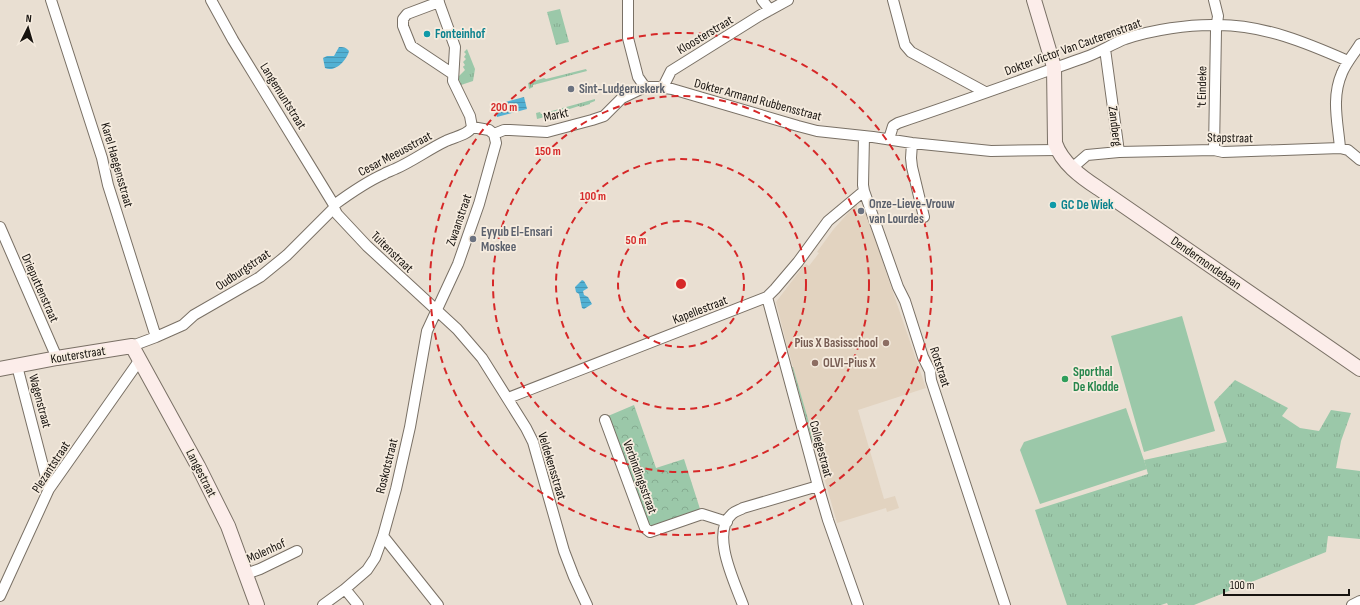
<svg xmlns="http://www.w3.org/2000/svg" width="1360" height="605" font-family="'Sofia Sans Condensed',sans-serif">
  <defs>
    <pattern id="grass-tufts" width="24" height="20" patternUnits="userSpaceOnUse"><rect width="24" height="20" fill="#9bc8a9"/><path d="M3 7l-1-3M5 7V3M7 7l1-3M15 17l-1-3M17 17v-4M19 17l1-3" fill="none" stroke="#85ab90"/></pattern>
    <pattern id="park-crowns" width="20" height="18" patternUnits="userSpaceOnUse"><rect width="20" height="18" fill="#9bc8a9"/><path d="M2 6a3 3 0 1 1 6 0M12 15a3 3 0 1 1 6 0" fill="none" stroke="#85ab90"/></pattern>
    <pattern id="water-rules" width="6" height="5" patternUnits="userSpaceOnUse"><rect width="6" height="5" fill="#52b1d4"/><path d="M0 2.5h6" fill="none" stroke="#4797b5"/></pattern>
  </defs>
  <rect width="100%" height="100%" fill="#e9dfd2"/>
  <path fill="#e2d3c0" d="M 857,203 L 857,211 L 860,212 L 867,211 L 885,269 L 926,388 L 858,410 L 884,499 L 895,496 L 899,508 L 887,512 L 886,508 L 837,523 L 787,346 L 776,302 L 802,268 L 806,264 L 809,266 L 819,253 L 817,252 L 833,230 Z"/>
  <path fill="url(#grass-tufts)" d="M 560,9 L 569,42 L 556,45 L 547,12 Z
    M 467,49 L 475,69 L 473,81 L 461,85 L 458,77 L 465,70 L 463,67 L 465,65 L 463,62 L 466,59 L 464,57 L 466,54 L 464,52 Z
    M 586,69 L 587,71 L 533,85 L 533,87 L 529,89 L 528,83 L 544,78 L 546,79 Z
    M 595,99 L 595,101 L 590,103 L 590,104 L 580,107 L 579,106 L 554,114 L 553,113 L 544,115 L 545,117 L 537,119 L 536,113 L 540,112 L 541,114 Z
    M 792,367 L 793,367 L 814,440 L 812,441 Z
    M 1235,380 L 1288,408 L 1282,416 L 1300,428 L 1319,431 L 1331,410 L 1351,413 L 1341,441 L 1336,468 L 1360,471 L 1360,539 L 1328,536 L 1326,552 L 1194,605 L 1168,605 L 1167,603 L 1161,605 L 1067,605 L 1035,510 L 1148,474 L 1144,460 L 1227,442 L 1214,402 Z"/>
  <path fill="url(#park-crowns)" d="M 634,405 L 656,468 L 684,459 L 701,512 L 649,527 L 608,416 Z"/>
  <path fill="#9bc8a9" d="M 1182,316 L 1215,431 L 1144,452 L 1111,336 Z
    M 1126,408 L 1147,469 L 1040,504 L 1020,450 L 1024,442 Z
    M 662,511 L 667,524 L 653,529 L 648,516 Z"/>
  <path fill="url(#water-rules)" d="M 339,47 C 343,47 346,47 349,51 C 347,60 335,73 325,68 L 323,58 L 327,56 L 334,56 Z
    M 524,97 L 527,109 L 497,117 L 494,105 Z
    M 582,280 L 584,281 L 588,288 L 583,291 L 584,295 L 588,297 L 592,304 L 584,309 L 582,308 L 579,294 L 576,292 L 575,287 Z"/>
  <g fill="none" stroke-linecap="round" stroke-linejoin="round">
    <g stroke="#797065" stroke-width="12">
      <path id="street" d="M 51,0 L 102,158 L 108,185 L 156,337
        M 211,0 L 233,40 L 334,205
        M 438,0 L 455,47 L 453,81 L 470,116 L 472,127
        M 628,0 L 628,38 L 638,77 L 645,87
        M 762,0 L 770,10
        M 893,0 L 905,45 L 911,52 L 985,92
        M 439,2 L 407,14 L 403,19 L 403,26 L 411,46 L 453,74
        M 1105,49 L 1119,152
        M 645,87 L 658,87 L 672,89 L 798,126 L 817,131 L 873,137 L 912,143 L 991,151 L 1057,150
        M 665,88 L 665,83 L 671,71 L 759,16 L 788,0
        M 472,127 L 489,130 L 494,134
        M 494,134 L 504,130 L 510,130 L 547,132 L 592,120 L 604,116 L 622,98 L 645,87
        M 864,136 L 863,185 L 864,191 L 898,287 L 905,301 L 923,357 L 930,371 L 931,380 L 1005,605
        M 889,139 L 893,126 L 898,123 C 961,102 1024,79 1086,57 C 1100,52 1112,44 1125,39 C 1151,30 1190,24 1218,25 C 1264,25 1307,43 1348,61
        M 912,143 L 911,158 L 912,167 L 924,217
        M 1340,148 C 1338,123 1331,98 1342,73 C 1346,63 1354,54 1360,44
        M 1214,150 L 1216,30 L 1218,16 L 1214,0
        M 1072,168 L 1087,155 L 1119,152 L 1214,150 L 1223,152 L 1340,148 L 1348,150 L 1360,160
        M 334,208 L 337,214 L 367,246 L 457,329 L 482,358 L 526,428 L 533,442 L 564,551 L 574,577 L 587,605
        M 334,208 L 334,205 C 349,194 366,182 384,174 C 387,172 391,171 395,169 C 413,161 429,149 446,141 C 454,137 468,135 472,127
        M 0,227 L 57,358
        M 767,297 L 818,486 L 828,520 L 858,605
        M 132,346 L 156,337 L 183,325 L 194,315 L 260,277 L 287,255 L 334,208
        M 17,366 L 49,489
        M 508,398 L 767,297 L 775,289 L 798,262 L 828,221 L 864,191
        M 605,420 L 645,528 L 650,532 L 702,514 L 727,522
        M 383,536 L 438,605
        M 246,574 L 260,569 L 297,551
        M 345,589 L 358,605
        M 0,596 L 49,489 L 139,361
        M 323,605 L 345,589 L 367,570 L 375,558 L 383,536 L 396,489 L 410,427 L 427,331 L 458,264 L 479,204 L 496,143 L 494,134
        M 743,605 C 735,583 710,533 732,514 C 735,511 740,510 743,508 L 818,486
        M 1352,605 L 1360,601"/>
    </g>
    <g stroke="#797065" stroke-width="16">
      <path id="secondary" d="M 1034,0 L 1054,67 L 1055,143 C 1062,163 1081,177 1098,188 L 1360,369
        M 0,369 L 57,358 L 132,346 L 198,466 L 228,526 L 257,605"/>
    </g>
    <use href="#street" stroke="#fff" stroke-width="10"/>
    <use href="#secondary" stroke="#fcedea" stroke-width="14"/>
  </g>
  <g fill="none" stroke="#d62828" stroke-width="2" stroke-dasharray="7 5">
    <circle cx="681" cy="284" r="63"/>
    <circle cx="681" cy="284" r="125"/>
    <circle cx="681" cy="284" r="188"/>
    <circle cx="681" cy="284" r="251"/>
  </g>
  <g fill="#0f9aa8" stroke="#f6ecdf" stroke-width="1.5">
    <circle cx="427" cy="34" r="4"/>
    <circle cx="1053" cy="205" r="4"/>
  </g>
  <g fill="#6b7280" stroke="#f6ecdf" stroke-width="1.5">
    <circle cx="571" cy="89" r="4"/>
    <circle cx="861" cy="211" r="4"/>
    <circle cx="473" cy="239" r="4"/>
  </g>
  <g fill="#8d6e63" stroke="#f6ecdf" stroke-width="1.5">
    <circle cx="886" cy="343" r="4"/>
    <circle cx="815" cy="363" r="4"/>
  </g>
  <circle fill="#2e9e5b" stroke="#f6ecdf" stroke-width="1.5" cx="1065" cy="379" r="4"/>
  <g text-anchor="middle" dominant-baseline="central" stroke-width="3.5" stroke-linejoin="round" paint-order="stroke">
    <g font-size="13" font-weight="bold" fill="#0d838f" stroke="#f6ecdf" text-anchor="start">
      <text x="435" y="34">Fonteinhof</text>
      <text x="1061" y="205">GC De Wiek</text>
    </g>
    <g font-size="13" fill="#17130f" stroke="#f6ecdf">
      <text transform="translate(705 35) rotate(-31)">Kloosterstraat</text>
      <text transform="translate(1073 47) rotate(-20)">Dokter Victor Van Cauterenstraat</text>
      <text transform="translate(1202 87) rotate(-89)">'t Eindeke</text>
      <text transform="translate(283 96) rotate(58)">Langemuntstraat</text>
      <text transform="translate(758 100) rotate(15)">Dokter Armand Rubbensstraat</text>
      <text transform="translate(556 115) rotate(-12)">Markt</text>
      <text transform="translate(1115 126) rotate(83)">Zandberg</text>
      <text transform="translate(1230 138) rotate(1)">Stapstraat</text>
      <text transform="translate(395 154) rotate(-28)">Cesar Meeusstraat</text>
      <text transform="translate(117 165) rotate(74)">Karel Haegensstraat</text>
      <text transform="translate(459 220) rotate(-71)">Zwaanstraat</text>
      <text transform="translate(392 252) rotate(44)">Tuitenstraat</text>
      <text transform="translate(1206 263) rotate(35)">Dendermondebaan</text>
      <text transform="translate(243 270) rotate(-34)">Oudburgstraat</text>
      <text transform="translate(40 288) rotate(66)">Drieputtenstraat</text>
      <text transform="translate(700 310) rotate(-21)">Kapellestraat</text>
      <text transform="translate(78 355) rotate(-9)">Kouterstraat</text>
      <text transform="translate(940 367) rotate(72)">Rotstraat</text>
      <text transform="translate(40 401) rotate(75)">Wagenstraat</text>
      <text transform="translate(821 449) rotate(75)">Collegestraat</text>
      <text transform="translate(387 466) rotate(-76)">Roskotstraat</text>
      <text transform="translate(552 466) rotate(73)">Veldekensstraat</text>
      <text transform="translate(51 467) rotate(-57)">Plezantstraat</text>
      <text transform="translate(201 473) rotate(63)">Langestraat</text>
      <text transform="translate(640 477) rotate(70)">Verbindingsstraat</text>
      <text transform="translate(266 551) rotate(-24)">Molenhof</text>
    </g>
    <g font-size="13" font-weight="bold" fill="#5b616d" stroke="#f6ecdf" text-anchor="start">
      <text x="579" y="89">Sint-Ludgeruskerk</text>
      <text x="869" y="204">Onze-Lieve-Vrouw<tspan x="869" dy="15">van Lourdes</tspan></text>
      <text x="481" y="232">Eyyub El-Ensari<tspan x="481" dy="15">Moskee</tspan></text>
    </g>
    <g font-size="13" font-weight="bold" fill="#785e54" stroke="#f6ecdf" text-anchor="end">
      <text x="878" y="343">Pius X Basisschool</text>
      <text x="823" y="363" text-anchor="start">OLVI-Pius X</text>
    </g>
    <g font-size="13" font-weight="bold" fill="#27864d" stroke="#f6ecdf" text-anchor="start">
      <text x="1073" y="372">Sporthal<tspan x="1073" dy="15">De Klodde</tspan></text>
    </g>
  </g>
  <circle cx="681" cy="284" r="6" fill="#d62828" stroke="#f6ecdf" stroke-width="2"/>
  <g font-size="12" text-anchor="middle" font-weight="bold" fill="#d62828" stroke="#f6ecdf" stroke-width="3.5" stroke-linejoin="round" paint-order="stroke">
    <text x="504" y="111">200 m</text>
    <text x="548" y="155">150 m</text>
    <text x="593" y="200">100 m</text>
    <text x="636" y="244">50 m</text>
  </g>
  <g transform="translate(28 28) rotate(5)" stroke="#f6ecdf" stroke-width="3" paint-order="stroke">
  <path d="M0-3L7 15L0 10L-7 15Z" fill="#17130f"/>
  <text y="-6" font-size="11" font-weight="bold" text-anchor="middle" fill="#17130f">N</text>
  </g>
  <path d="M1224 589v6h125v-6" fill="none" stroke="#17130f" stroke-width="2"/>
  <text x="1230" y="589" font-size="12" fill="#17130f" stroke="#f6ecdf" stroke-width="3" paint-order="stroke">100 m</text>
</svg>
